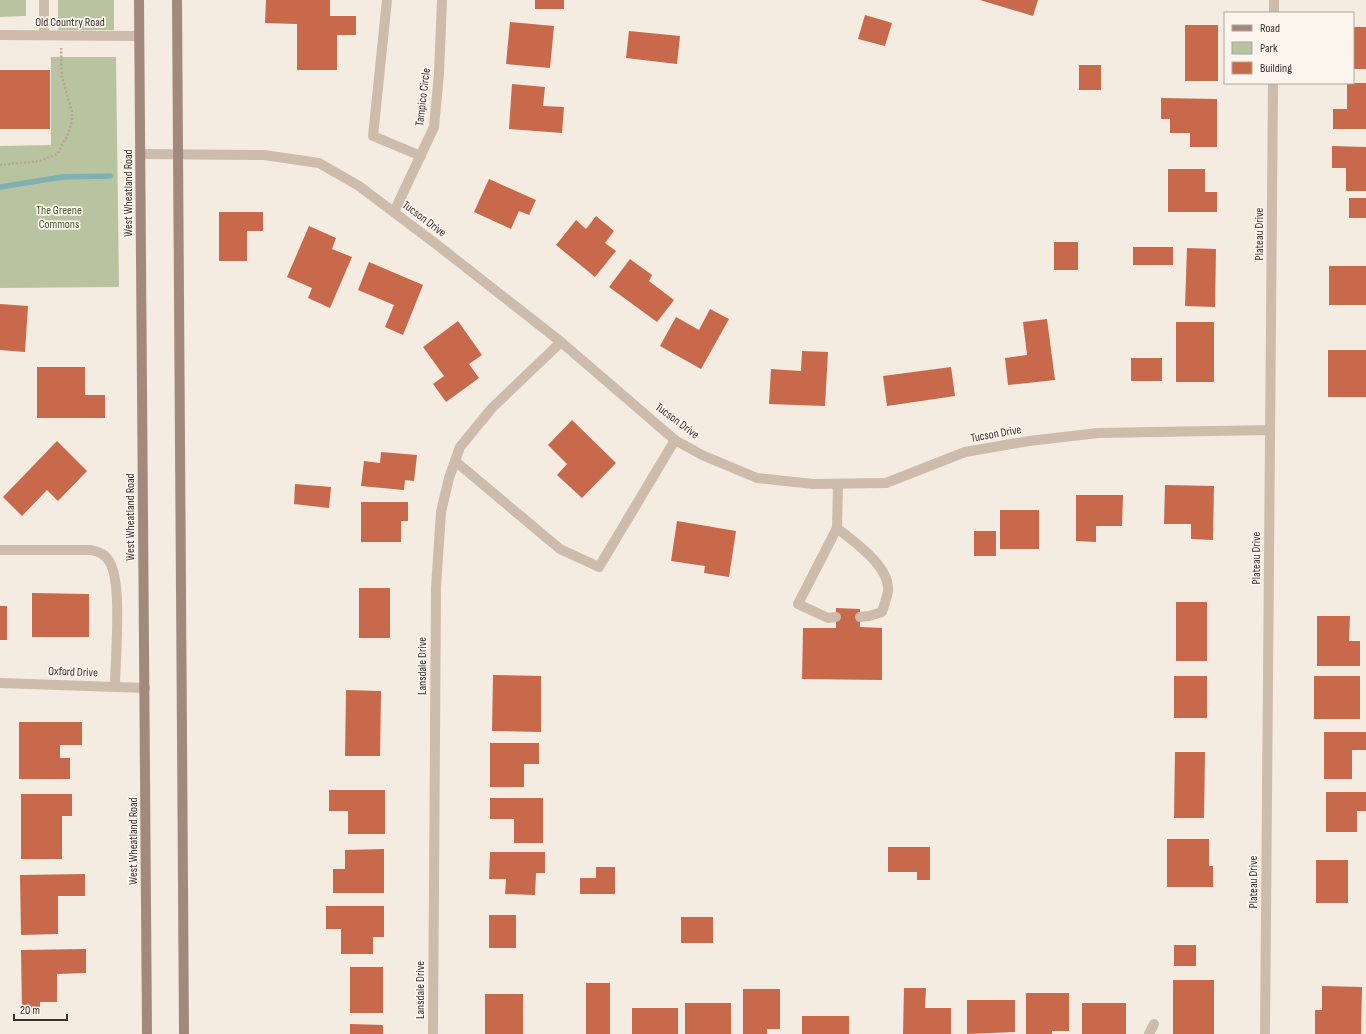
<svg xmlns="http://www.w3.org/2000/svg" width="1366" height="1034" font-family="'Sofia Sans Condensed',sans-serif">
  <rect width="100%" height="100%" fill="#f4ebe1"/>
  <path fill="#b8c4a0" d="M 0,0 L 26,0 L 26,16 L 0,17 Z
    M 58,0 L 114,0 L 114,30 L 58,30 Z
    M 51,57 L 116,57 L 119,287 L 0,288 L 0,146 L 51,145 Z"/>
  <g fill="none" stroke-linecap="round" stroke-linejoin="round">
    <path stroke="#7fb0b2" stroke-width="5.5" d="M 0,187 L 62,177 L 110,176"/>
  </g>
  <path fill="#c8694b" d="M 266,0 L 330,0 L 330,16 L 356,16 L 356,35 L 337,35 L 337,70 L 297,70 L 297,24 L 265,23 Z
    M 535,0 L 564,0 L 564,9 L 535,9 Z
    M 980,0 L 1038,0 L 1033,16 Z
    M 865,15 L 892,23 L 885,46 L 858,39 Z
    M 510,22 L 554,26 L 550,68 L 506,64 Z
    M 1185,25 L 1218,25 L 1218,81 L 1185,81 Z
    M 1353,27 L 1366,27 L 1366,69 L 1353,69 Z
    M 629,31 L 680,36 L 677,64 L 626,58 Z
    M 1079,65 L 1101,65 L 1101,90 L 1079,90 Z
    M 0,70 L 50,70 L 50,129 L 0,129 Z
    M 1347,83 L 1366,83 L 1366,129 L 1333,129 L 1333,109 L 1347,109 Z
    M 512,84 L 545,87 L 543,106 L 564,107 L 562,133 L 509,129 Z
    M 1161,98 L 1217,99 L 1217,147 L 1190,147 L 1190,133 L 1170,133 L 1170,119 L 1161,119 Z
    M 1332,146 L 1366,147 L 1366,191 L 1346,191 L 1346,168 L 1332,168 Z
    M 1168,169 L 1205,169 L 1205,192 L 1217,192 L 1217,212 L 1168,212 Z
    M 489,179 L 536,200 L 529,215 L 519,211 L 511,229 L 474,212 Z
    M 1349,198 L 1366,198 L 1366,218 L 1349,218 Z
    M 219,212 L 263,212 L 263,231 L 247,231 L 247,261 L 219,261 Z
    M 596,216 L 614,231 L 605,243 L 616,251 L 595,277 L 556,245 L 576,220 L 586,229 Z
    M 309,226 L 336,238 L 332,249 L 352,257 L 330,308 L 308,298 L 312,288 L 287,277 Z
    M 1054,242 L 1078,242 L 1078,270 L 1054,270 Z
    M 1133,247 L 1173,247 L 1173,265 L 1133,265 Z
    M 1187,248 L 1216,249 L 1215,307 L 1185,306 Z
    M 630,259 L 652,275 L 649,281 L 674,300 L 657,322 L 609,287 Z
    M 369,262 L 423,285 L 403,335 L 385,327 L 394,305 L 358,290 Z
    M 1329,266 L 1366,266 L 1366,305 L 1329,305 Z
    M 0,304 L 28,306 L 25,352 L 0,350 Z
    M 710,309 L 729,319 L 701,369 L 660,346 L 676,317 L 699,330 Z
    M 1047,319 L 1055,380 L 1008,385 L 1005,358 L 1027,355 L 1023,322 Z
    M 458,321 L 482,355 L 469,364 L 479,378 L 446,402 L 433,384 L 444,376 L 423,347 Z
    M 1176,322 L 1214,322 L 1214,382 L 1176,382 Z
    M 1328,350 L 1366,350 L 1366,397 L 1328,397 Z
    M 802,351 L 828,352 L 825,406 L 769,404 L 771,369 L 801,371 Z
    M 1131,358 L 1162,358 L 1162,381 L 1131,381 Z
    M 37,367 L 85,367 L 85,395 L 105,395 L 105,418 L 37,418 Z
    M 951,367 L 955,396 L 887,406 L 883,376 Z
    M 572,420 L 616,463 L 582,498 L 557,475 L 567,464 L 548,445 Z
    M 57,441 L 87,471 L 58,501 L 47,490 L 22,516 L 3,497 Z
    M 381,452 L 417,455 L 414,481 L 405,480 L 404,490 L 361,486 L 364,461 L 380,463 Z
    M 295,484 L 331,487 L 329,508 L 294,504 Z
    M 1165,485 L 1214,486 L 1213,540 L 1191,539 L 1191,524 L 1164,524 Z
    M 1076,495 L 1123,495 L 1122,526 L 1096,526 L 1096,542 L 1076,541 Z
    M 361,502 L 408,502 L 408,521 L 401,521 L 401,542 L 361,542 Z
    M 1000,510 L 1039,510 L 1039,549 L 1000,549 Z
    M 677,521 L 736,531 L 729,577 L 704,573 L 705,566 L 671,561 Z
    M 974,531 L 996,531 L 996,556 L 974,556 Z
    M 359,588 L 390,588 L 390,638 L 359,638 Z
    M 32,593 L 89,594 L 89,637 L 32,637 Z
    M 1176,602 L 1207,602 L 1207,661 L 1176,661 Z
    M 0,606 L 7,606 L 7,640 L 0,640 Z
    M 836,608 L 860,609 L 860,627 L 882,628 L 882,680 L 802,679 L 803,628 L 836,628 Z
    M 1317,616 L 1350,616 L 1349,641 L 1360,641 L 1360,666 L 1317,666 Z
    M 493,675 L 541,676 L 541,732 L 492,731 Z
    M 1174,676 L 1207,676 L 1207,718 L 1174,718 Z
    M 1314,676 L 1360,676 L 1360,719 L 1314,719 Z
    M 346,690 L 381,691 L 380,756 L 345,756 Z
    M 19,722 L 82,722 L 82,745 L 60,745 L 60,758 L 70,758 L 70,779 L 19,779 Z
    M 1324,732 L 1366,732 L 1366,750 L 1352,750 L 1352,779 L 1324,779 Z
    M 490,743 L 539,743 L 539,764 L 524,764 L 524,787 L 490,787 Z
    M 1175,752 L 1205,752 L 1204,818 L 1174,818 Z
    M 329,790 L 385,790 L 385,834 L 348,834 L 348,811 L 329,811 Z
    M 1326,792 L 1366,792 L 1366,811 L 1357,811 L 1357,832 L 1326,832 Z
    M 21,794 L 72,794 L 72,816 L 62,816 L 62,859 L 21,859 Z
    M 490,798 L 543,798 L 543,843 L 514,843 L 514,819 L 490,819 Z
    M 1167,839 L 1209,839 L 1209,866 L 1213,866 L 1213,887 L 1167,887 Z
    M 888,847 L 930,847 L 930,880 L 917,880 L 917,872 L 888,872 Z
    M 384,849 L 384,893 L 333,893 L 333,869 L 345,869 L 345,850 Z
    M 490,852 L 545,852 L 545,873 L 536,873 L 535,895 L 505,894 L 506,879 L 489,879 Z
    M 1316,860 L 1348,860 L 1348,903 L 1316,903 Z
    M 596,867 L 615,867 L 615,894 L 580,894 L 580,878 L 596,878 Z
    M 85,874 L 85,896 L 58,896 L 58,934 L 21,935 L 20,875 Z
    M 326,906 L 384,906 L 384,937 L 373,937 L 373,954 L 341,954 L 341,929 L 326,929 Z
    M 489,915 L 516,915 L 516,948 L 489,948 Z
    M 681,917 L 713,917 L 713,943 L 681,943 Z
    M 1174,945 L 1196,945 L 1196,966 L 1174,966 Z
    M 86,949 L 86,973 L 57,974 L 57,1002 L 40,1002 L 40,1012 L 22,1012 L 21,950 Z
    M 350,967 L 383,967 L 383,1013 L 350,1013 Z
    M 1173,980 L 1214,980 L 1214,1034 L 1173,1034 Z
    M 586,983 L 610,983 L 610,1034 L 586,1034 Z
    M 1322,986 L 1362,987 L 1361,1034 L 1315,1034 L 1315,1010 L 1322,1010 Z
    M 904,988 L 926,988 L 925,1008 L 951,1008 L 951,1034 L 903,1034 Z
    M 743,989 L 780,989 L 780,1029 L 767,1029 L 767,1034 L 743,1034 Z
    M 1026,993 L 1069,993 L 1069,1031 L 1052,1031 L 1052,1034 L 1026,1034 Z
    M 485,994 L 523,994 L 523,1034 L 485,1034 Z
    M 967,1000 L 1015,1000 L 1015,1032 L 967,1034 Z
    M 685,1003 L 731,1003 L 731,1034 L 685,1034 Z
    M 1082,1003 L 1126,1003 L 1126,1034 L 1082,1034 Z
    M 632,1008 L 678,1008 L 678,1034 L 632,1034 Z
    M 802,1016 L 849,1016 L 849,1034 L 802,1034 Z
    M 350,1024 L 383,1025 L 383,1034 L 350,1034 Z"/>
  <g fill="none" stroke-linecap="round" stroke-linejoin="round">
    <path stroke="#b9a596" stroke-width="2.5" stroke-dasharray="2 2" stroke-linecap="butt" d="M 0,165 L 40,161 L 57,154 L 68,135 L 72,121 L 72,112 L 62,77 L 61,48"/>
    <path stroke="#cdbbac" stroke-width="10" d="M 387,0 L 373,136 L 421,156
      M 455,461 L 560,549 L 599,567 L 675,440
      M 837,528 C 854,542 890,566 888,591 C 887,598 884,605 882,612 L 869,616 L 860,617
      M 0,550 L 91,550 C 99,552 105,554 109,561 C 123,581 115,659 115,687
      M 836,617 L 828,618 L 798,604 L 837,528 L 838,484
      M 1149,1034 L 1154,1024"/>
    <path stroke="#cdbbac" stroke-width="10" d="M 44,0 L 44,35
      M 1274,13 L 1274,0
      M 0,35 L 139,36
      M 140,154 L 264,155 L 319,163 L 359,186 L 436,244 L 561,342 L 675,440 L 702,455 L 757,478 L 813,484 L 886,483 L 965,452 L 1029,441 L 1098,433 L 1270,430
      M 394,212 L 434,127 L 439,74 L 442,0
      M 0,683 L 145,688
      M 433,1034 L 436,588 L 441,512 L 449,478 L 460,447 L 492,408 L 561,342
      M 1265,1034 L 1273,83"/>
    <path stroke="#a18a7d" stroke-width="10" d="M 139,0 L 147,1034
      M 177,0 L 184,1034"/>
  </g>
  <g text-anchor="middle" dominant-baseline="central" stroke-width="3.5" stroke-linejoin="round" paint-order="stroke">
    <g font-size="12" fill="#3b302b" stroke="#fbf5ee">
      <text x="70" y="22">Old Country Road</text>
      <text transform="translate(423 97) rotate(-83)">Tampico Circle</text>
      <text transform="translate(128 193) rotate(-90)">West Wheatland Road</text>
      <text transform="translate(424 219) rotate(37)">Tucson Drive</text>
      <text transform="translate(1259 234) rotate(-90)">Plateau Drive</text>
      <text transform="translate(677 421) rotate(37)">Tucson Drive</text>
      <text transform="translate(996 434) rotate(-10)">Tucson Drive</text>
      <text transform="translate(130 517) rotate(-90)">West Wheatland Road</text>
      <text transform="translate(1256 558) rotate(-90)">Plateau Drive</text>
      <text transform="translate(422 666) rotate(-90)">Lansdale Drive</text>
      <text transform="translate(73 672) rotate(2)">Oxford Drive</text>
      <text transform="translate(133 841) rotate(-90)">West Wheatland Road</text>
      <text transform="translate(1253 882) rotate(-90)">Plateau Drive</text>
      <text transform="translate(420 990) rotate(-90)">Lansdale Drive</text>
    </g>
    <g font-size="12" fill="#4a5a2e" stroke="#fbf5ee">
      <text x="59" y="210">The Greene<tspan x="59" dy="14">Commons</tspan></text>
    </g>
  </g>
  <rect x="1224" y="12" width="130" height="72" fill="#fbf5ee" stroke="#aea6a0"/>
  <rect x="1232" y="25" width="20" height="6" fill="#a18a7d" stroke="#aea6a0"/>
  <text x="1260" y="32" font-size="12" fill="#3b302b">Road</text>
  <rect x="1232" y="42" width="20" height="12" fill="#b8c4a0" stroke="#aea6a0"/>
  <text x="1260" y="52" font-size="12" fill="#3b302b">Park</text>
  <rect x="1232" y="62" width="20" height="12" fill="#c8694b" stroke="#aea6a0"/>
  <text x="1260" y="72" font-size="12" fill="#3b302b">Building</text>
  <path d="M14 1014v6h53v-6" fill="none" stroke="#3b302b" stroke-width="2"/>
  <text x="20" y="1014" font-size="12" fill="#3b302b" stroke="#fbf5ee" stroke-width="3" paint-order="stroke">20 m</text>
</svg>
